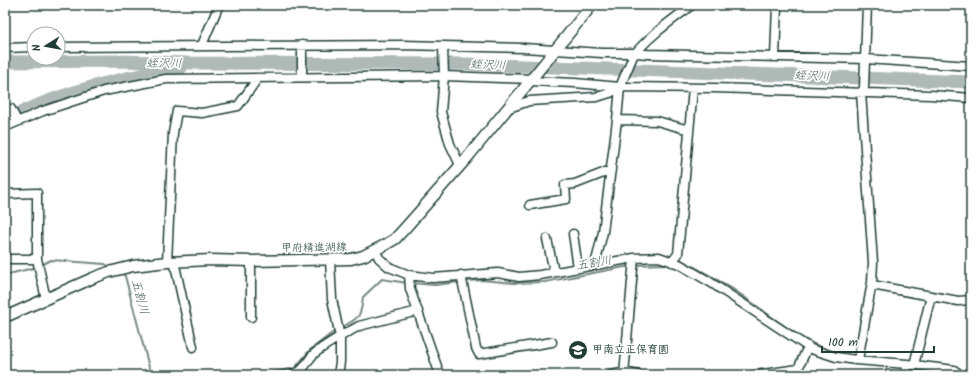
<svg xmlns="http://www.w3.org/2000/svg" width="976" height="380" font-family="Kalam,'Klee One',sans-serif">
  <rect width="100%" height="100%" fill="#fff"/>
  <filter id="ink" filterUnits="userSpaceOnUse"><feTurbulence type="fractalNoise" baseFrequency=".025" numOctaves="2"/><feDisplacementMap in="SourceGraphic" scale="8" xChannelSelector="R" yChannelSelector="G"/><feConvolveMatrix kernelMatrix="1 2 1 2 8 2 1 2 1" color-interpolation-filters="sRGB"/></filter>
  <g filter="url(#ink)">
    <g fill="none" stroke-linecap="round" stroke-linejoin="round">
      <path stroke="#758883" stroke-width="2" d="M 678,261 L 681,260 C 700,270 719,280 737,292 C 771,314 801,346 843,354
        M 41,265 L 51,260 L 105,264 L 112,268
        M 637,265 L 668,264
        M 121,273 L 125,276 L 151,375
        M 5,275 L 37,267
        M 465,281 L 482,280 L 514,283 L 545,282 L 630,266
        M 411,283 L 435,285 L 460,282
        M 340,328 C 358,318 361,319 363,297 L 382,279 L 407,283
        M 929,371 L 946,375
        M 259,375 L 295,368 L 310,350 L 336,330"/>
      <path stroke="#afbab7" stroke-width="13" d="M 5,62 L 120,61 L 188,63 L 468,64 L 971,82
        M 5,120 C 58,93 122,77 181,68"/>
      <g stroke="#1f3d34" stroke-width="11">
        <path id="minor" d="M 202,45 L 219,5
          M 302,45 L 302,77
          M 443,46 L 444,76 L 441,112 L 450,144 L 460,165
          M 58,47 L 403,45 L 524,48 L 602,53 L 636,53 L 647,54 L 866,59 L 971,66
          M 5,48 L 34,47
          M 775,57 L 777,5
          M 530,81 L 575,83 L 620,87 L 714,88 L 931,95 L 971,98
          M 509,108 L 529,101 L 597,97 L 610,93 L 620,87
          M 5,112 L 11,109 L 17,121
          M 617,120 L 657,121 L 689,130
          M 5,127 L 43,111 L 104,91 L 166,79 L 444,76 L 532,79
          M 5,194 L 37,193 L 37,259 L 46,299
          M 530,205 L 566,199 L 565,185 L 575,184 L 611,170
          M 573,234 L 578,268
          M 547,239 L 554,272
          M 375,250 L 379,258 L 389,267 L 409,275 L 433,278 L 498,273 L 519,277 L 540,275 L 634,258 L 659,257 L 679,264 L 710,282 L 811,349 L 836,357 L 856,360 L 907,364 L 954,370 L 961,375
          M 5,259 L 37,259
          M 330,260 L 332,299 L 340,337 L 340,362 L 338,375
          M 174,261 L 193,347
          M 167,262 L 173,133 L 177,111 L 202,113 L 238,106 L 258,78
          M 672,262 L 678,254 L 693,88
          M 595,265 L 603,232 L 617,120 L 620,87 L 633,56 C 649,36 671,21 692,5
          M 409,275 L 410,289 L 440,375
          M 461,275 L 476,348 L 479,354 L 552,342
          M 872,285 L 958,301 L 971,300
          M 251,317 L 251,261
          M 858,360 L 872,282 L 873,262 L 861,93 L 864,88 L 867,5
          M 914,365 L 931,296
          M 296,375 L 295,373 C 304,371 306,363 312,356 C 320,347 348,332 359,326 L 418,311
          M 611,375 L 624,372 L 638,375
          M 624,375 L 634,258
          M 756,375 L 798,369
          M 798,375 L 798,369 L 808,346
          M 906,375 L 907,364"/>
      </g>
      <g stroke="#1f3d34" stroke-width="13">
        <path id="major" d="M 5,317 L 93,278 L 109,272 L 133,266 L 167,262 L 211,260 L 251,261 L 351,259 L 363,256 L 385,245 L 395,239 L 406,227 L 467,158 L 592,5"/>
      </g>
      <use href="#minor" stroke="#fff" stroke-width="8"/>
      <use href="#major" stroke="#fff" stroke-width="10"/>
    </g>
  </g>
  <defs>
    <g id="school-disc" transform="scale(1)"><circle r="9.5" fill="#1f3d34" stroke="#fff"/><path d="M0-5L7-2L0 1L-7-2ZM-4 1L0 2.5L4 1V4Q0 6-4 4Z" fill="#fff"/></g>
  </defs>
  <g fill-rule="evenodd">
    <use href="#school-disc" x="578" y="350"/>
  </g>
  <g text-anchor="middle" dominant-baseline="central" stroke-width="3.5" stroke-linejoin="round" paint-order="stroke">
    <g font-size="11" fill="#1f3d34" stroke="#fff">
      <text transform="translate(314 248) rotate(-1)">甲府精進湖線</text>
    </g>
    <g font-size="11" font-weight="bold" fill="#1f3d34" stroke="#fff" text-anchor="start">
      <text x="592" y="350">甲南立正保育園</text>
    </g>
    <g font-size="12" font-style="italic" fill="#4a625b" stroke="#fff">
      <text x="164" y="63">蛭沢川</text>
      <text transform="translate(488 65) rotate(2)">蛭沢川</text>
      <text transform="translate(812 76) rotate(2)">蛭沢川</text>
      <text transform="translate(594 263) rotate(-10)">五割川</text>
      <text transform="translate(140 297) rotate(75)">五割川</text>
    </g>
  </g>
  <rect width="976" height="380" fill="none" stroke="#fff" stroke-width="20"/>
  <rect x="10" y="10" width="956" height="360" fill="none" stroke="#1f3d34" stroke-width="1.5" filter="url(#ink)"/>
  <g transform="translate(46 46) rotate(259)"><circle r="19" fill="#ffffff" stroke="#a5b1ae"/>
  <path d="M0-3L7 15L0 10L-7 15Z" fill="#1f3d34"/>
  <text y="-6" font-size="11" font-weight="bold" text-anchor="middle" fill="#1f3d34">N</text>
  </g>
  <path d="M822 346v6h112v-6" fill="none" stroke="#1f3d34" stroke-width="2"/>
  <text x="828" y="346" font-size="12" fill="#1f3d34" stroke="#ffffff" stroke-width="3" paint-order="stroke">100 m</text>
</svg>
